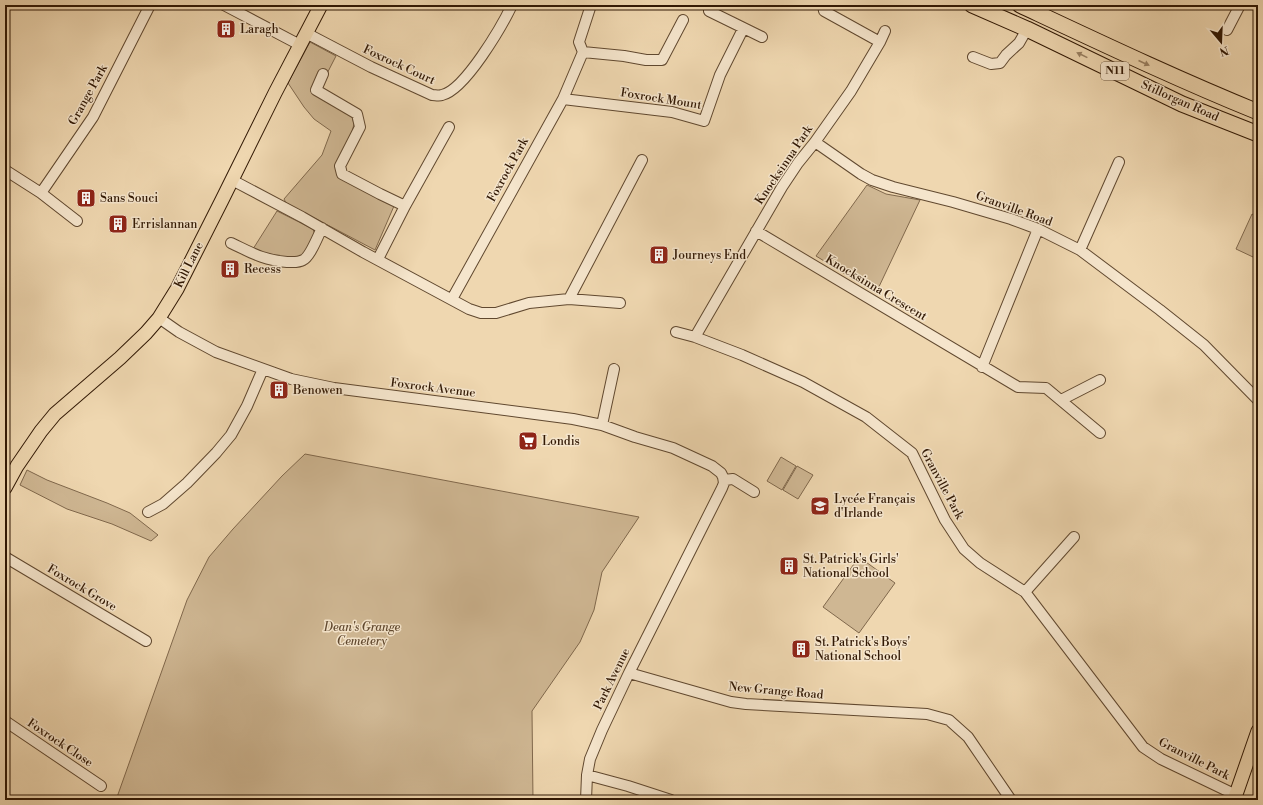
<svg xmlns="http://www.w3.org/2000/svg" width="1263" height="805" font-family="'Libre Bodoni',serif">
  <rect width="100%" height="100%" fill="#efd7b0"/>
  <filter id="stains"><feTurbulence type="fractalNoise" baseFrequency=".005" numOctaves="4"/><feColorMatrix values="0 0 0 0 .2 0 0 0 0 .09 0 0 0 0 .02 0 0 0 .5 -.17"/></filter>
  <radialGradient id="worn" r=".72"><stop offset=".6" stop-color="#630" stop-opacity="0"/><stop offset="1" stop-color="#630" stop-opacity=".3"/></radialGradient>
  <path fill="#cfb793" stroke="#80684c" d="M 310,42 L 336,56 L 316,95 L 352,116 L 354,124 L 352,132 L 336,171 L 394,206 L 375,250 L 286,203 L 284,199 L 322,155 L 331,131 L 314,119 L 304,107 L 288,83 Z
    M 867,185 L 886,194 L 920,200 L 876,293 L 816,256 Z
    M 277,211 L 313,229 L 315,235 L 305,255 L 297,257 L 281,257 L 281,259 L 253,249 Z
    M 1252,214 L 1258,217 L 1258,245 L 1253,257 L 1236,249 Z
    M 305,454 L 639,517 L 602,572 L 594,610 L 580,642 L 532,711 L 533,800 L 116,800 L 187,600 L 209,557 L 233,529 L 282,476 Z
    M 781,457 L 796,466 L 782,490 L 767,481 Z
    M 797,466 L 813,475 L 798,499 L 783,490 Z
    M 27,470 L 47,480 L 107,503 L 130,513 L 158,535 L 151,541 L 112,524 L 67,509 L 20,485 Z
    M 859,557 L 895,583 L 859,633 L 823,607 Z"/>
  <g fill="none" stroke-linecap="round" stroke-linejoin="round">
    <g stroke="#60482f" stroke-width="12">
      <path id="minor" d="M 224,5 L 300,45
        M 823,5 L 824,11 L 880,42
        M 709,11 L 762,37
        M 1227,30 L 1240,5
        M 306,33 L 371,67 L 432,95 C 435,95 439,96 442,95 C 465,90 502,26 512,5
        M 583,52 L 624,56 L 646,60 L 662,60 L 683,20
        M 973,57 L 991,64 L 1000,63 L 1006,55 L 1019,43 L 1027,29
        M 323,74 L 316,90 L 357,114 L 360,127 L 340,166 L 342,174 L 380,194 L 405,206
        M 563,99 L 672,112 L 704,121 L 720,75 L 743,29
        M 815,142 L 861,174 L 872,180 L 893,187 L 953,202 L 1011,219 L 1038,229 L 1080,250 L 1160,310 L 1204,345 L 1258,400
        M 5,170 L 41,193 L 77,221
        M 232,180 L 302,217 L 363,252 L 469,309 L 481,313 L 496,313 L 529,303 L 569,299 L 620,303
        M 41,193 L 93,117 L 150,5
        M 756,231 L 1018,387 L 1046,388 L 1100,433
        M 231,243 C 252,253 263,260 287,262 C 292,262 298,263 303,260 C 310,257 318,236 322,228
        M 1080,250 L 1119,162
        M 378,259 L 405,206 L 449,127
        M 452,299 L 563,99 L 583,52 L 579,42 L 591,5
        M 569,299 L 642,160
        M 159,318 L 179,332 L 216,352 L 291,379 L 334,388 L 535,414 L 573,419 L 602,425 L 635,437 L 673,448 L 712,466 L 721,473 L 723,477 L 724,483 L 722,488 L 629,673 L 602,730 L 590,759 L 587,775 L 586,800
        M 676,332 L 695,337 L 742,355 L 803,382 L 866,417 L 912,453 L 945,520 L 964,549 L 980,563 L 1025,592 L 1143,747 L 1161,759 L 1236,795
        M 695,337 L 782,187 L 798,163 L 815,142 L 851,91 L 880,42 L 885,31
        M 982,367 L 1038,229
        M 1061,400 L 1100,380
        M 602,425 L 614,369
        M 724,480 L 733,479 L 754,492
        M 148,512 L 163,504 L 187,483 L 216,453 L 231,435 L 247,406 L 263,369
        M 5,557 L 146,641
        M 1025,592 L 1074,537
        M 629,673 L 731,702 L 746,704 L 927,714 L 949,720 L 968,737 L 1011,800
        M 5,721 L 101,786
        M 587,775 L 628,786 L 671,800"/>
    </g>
    <g stroke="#311804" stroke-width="15">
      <path id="major" d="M 5,488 L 17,466 L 41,431 L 55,414 L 120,358 L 146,333 L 159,318 L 177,289 L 222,200 L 275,93 L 321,5
        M 1234,800 L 1258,731"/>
    </g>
    <g stroke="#311804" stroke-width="17">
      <path id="highway" d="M 972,5 L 1027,29 L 1182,104 L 1258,134
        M 1020,5 C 1099,42 1177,79 1258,112"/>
    </g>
    <use href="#minor" stroke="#f5e5cc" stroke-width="10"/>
    <use href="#major" stroke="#efd7b0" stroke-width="13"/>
    <use href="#highway" stroke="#efd7b0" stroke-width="15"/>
  </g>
  <defs><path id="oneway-solid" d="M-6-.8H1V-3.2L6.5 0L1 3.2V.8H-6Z"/></defs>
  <g fill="#9a8163">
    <use href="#oneway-solid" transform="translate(1082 55) rotate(-154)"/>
    <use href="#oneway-solid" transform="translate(1144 63) rotate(24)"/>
  </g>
  <defs>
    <g id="building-square" transform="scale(1)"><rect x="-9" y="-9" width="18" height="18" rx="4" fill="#8f2418" stroke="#f5e5cc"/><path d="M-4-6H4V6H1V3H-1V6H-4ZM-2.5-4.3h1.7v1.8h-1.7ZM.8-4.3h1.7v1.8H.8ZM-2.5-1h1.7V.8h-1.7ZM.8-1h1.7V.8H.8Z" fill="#fff"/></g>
    <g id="supermarket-square" transform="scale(1)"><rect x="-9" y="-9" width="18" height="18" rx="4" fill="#8f2418" stroke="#f5e5cc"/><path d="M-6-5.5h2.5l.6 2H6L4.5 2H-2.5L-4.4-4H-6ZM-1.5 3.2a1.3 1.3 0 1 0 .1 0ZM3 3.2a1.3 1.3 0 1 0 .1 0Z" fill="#fff"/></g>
    <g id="school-square" transform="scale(1)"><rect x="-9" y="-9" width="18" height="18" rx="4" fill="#8f2418" stroke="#f5e5cc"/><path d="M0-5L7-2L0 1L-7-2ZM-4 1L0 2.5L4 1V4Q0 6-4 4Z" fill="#fff"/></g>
  </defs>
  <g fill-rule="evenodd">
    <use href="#building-square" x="226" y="29"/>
    <use href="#building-square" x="86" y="198"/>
    <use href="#building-square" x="118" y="224"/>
    <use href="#building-square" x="659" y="255"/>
    <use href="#building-square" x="230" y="269"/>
    <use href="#building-square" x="279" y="390"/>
    <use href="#supermarket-square" x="528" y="441"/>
    <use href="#school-square" x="820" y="506"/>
    <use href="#building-square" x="789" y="566"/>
    <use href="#building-square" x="801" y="649"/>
  </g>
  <g text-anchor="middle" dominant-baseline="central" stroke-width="3" stroke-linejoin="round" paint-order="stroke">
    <rect fill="#f5e5cc" stroke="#6c5640" stroke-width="1" x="1101" y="62" width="28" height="18" rx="3"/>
    <g font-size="11" font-weight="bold" fill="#311804">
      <text x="1115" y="71">N11</text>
    </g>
    <g font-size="12" fill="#311804" stroke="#f5e5cc" text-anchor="start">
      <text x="240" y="29">Laragh</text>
      <text x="100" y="198">Sans Souci</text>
      <text x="132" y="224">Errislannan</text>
      <text x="673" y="255">Journeys End</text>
      <text x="244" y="269">Recess</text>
      <text x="293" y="390">Benowen</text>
      <text x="542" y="441">Londis</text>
      <text x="834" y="499">Lycée Français<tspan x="834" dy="14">d'Irlande</tspan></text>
      <text x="803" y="559">St. Patrick's Girls'<tspan x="803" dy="14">National School</tspan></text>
      <text x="815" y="642">St. Patrick's Boys'<tspan x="815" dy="14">National School</tspan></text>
    </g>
    <g font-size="12" fill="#311804" stroke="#f5e5cc">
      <text transform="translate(399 65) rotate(25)">Foxrock Court</text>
      <text transform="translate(88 95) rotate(-61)">Grange Park</text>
      <text transform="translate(661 99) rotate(9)">Foxrock Mount</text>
      <text transform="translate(1180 101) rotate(24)">Stillorgan Road</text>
      <text transform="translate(784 165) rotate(-56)">Knocksinna Park</text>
      <text transform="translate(508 170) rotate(-61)">Foxrock Park</text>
      <text transform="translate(1014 209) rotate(20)">Granville Road</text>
      <text transform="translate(189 265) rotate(-63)">Kill Lane</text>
      <text transform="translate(876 288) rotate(31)">Knocksinna Crescent</text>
      <text transform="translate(433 388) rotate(7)">Foxrock Avenue</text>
      <text transform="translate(942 484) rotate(62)">Granville Park</text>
      <text transform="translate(82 588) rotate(31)">Foxrock Grove</text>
      <text transform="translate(612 679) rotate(-64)">Park Avenue</text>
      <text transform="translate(776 691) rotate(5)">New Grange Road</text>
      <text transform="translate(60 743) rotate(34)">Foxrock Close</text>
      <text transform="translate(1194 759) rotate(27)">Granville Park</text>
    </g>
    <g font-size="12" font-style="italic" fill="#60482f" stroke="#f5e5cc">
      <text x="362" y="627">Dean's Grange<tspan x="362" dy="14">Cemetery</tspan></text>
    </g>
  </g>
  <rect width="1263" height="805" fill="none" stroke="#efd7b0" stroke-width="20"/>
  <rect x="6" y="6" width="1251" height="793" fill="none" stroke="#311804" stroke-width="2"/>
  <rect x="10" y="10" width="1243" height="785" fill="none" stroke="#311804"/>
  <g transform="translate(1221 42) rotate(161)" stroke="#f5e5cc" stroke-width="3" paint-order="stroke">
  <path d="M0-3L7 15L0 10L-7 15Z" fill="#311804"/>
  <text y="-6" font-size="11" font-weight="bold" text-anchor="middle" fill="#311804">N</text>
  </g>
  <rect width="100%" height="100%" filter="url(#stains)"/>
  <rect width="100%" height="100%" fill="url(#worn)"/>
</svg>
